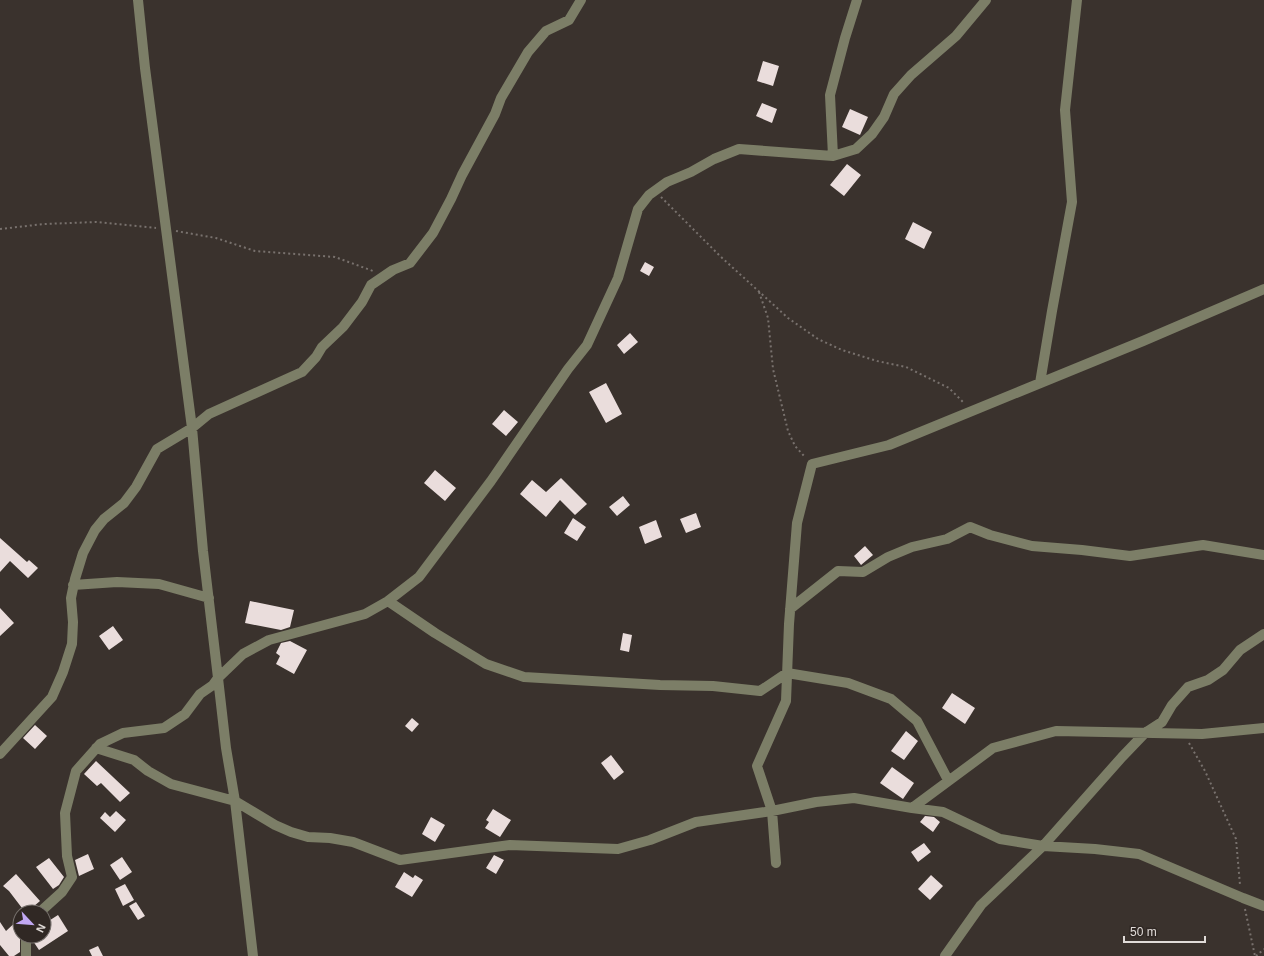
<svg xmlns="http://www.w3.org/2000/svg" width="1264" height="956" font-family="Arial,sans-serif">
  <rect width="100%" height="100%" fill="#3a322d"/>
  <path fill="#eadddc" d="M 763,61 L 779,66 L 773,86 L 757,81 Z
    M 762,103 L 777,109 L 772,123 L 756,116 Z
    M 850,109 L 868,117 L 860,135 L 842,127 Z
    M 847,164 L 861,175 L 844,196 L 830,185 Z
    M 913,222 L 932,232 L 924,249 L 905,239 Z
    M 645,262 L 654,267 L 649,276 L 640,271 Z
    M 630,333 L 638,342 L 624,354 L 617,345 Z
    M 606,383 L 622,414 L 606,423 L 589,392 Z
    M 504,410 L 518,422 L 506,436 L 492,424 Z
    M 435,470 L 456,488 L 445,501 L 424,483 Z
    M 561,478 L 587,504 L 575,515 L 560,500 L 546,517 L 520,494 L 532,480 L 546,492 Z
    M 623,496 L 630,505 L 617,516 L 609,507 Z
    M 696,513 L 701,527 L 686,533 L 680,519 Z
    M 573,518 L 586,527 L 577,541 L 564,533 Z
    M 656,520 L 662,537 L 645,544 L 639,527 Z
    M 0,538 L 27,562 L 29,560 L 38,568 L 28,578 L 10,561 L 0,572 Z
    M 865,546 L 873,555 L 861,565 L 854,556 Z
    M 250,601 L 294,610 L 290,627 L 281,630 L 245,623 Z
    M 0,608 L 14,623 L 0,636 Z
    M 113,626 L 123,640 L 109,650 L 99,636 Z
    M 623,633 L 632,635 L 629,652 L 620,650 Z
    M 290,641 L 307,650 L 294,674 L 276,664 L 280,656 L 276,653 L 281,643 Z
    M 952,693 L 975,708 L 965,724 L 942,708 Z
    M 412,718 L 419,724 L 412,732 L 405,726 Z
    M 35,725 L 47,736 L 35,749 L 23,738 Z
    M 906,731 L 918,741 L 904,760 L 891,751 Z
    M 611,755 L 624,772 L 614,780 L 601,763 Z
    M 96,761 L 130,793 L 120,802 L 101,783 L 97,786 L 84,774 Z
    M 892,767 L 914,783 L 903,799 L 880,783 Z
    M 493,809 L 511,820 L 500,837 L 485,828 L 489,822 L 486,820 Z
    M 116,811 L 126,820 L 115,832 L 100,818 L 105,812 L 110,817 Z
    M 925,816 L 934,817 L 940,822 L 933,832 L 920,822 Z
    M 431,817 L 445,825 L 435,842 L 422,834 Z
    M 924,843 L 931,852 L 918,862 L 911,852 Z
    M 88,854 L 94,869 L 79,876 L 75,860 Z
    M 494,855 L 504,860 L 496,874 L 486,868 Z
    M 122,857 L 132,872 L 120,880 L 110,865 Z
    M 49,858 L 64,877 L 59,885 L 53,889 L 36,867 Z
    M 404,872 L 413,878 L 415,875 L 423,880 L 412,897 L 395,887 Z
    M 16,874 L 40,901 L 27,912 L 25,912 L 9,891 L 3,886 Z
    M 931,875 L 943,886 L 930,900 L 918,889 Z
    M 125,884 L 134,900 L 123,906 L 115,889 Z
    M 136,902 L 145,916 L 138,920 L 129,906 Z
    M 58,915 L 68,931 L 39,950 L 33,941 L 32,941 L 32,936 L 44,936 L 44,924 Z
    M 20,918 L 20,952 L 14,956 L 9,956 L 0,945 L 0,922 L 6,931 Z
    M 98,946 L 103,956 L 92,956 L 89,950 Z"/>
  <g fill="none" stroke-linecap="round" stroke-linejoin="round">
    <path stroke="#78716d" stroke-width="2" stroke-dasharray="2 3" stroke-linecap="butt" d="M 661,197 L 720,256 L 788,318 L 818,339 L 842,350 L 877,361 L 906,367 L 949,388 L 964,403
      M 0,229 L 44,224 L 96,222 L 156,228
      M 176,231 L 216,238 L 255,251 L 335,257 L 373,271
      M 759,292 L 768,318 L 773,369 L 788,431 L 795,446 L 805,457
      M 1189,743 L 1205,771 L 1236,839 L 1240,885
      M 1245,909 L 1255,956
      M 1256,956 L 1264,949"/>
    <path stroke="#7c7e67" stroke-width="10" d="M 138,0 L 145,68 L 192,428 L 203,551 L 218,678 L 226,748 L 235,801 L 253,956
      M 833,156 L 830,95 L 845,38 L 857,0
      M 1040,383 L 1052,311 L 1072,202 L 1065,110 L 1077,0
      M 73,585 L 117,582 L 159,584 L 209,598
      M 388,601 L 435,633 L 486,664 L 524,677 L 660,685 L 713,686 L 760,691 L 787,673 L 848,683 L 891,699 L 917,721 L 948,780
      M 790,609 L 838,571 L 863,572 L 888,557 L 912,547 L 947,539 L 970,527 L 990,535 L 1032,546 L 1082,550 L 1130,556 L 1203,545 L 1264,555
      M 96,748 L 134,760 L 148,771 L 171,784 L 235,801 L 275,825 L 291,832 L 308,837 L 330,838 L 353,842 L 400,860 L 510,845 L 618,849 L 650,840 L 696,822 L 772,811 L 816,802 L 854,798 L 912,808 L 993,748 L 1056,731 L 1202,734 L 1264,728
      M 0,754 L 52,697 L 63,672 L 72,644 L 73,622 L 71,598 L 75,579 L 83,553 L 95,530 L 104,519 L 124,503 L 136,487 L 157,449 L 192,428 L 209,414 L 302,372 L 316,357 L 322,347 L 343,327 L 362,302 L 371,285 L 393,270 L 410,263 L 433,233 L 451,199 L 462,175 L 495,114 L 501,98 L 528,52 L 546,31 L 569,20 L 581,0
      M 912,808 L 943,812 L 1000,839 L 1043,846 L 1095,849 L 1139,854 L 1243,898 L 1264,906
      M 776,863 L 772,811 L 757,766 L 786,701 L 789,624 L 797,523 L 812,464 L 889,445 L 1143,341 L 1264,289
      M 40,912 L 62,892 L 72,877 L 67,856 L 65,813 L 76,771 L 100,744 L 123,733 L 164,728 L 185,714 L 200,694 L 213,685 L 218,678 L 243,654 L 269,640 L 365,614 L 388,601 L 419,577 L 491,481 L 568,369 L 587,345 L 618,278 L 638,209 L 649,195 L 667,182 L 691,172 L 714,159 L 739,149 L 833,156 L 856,149 L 872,134 L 884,117 L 894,94 L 911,75 L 956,36 L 986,0
      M 26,956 L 26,936
      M 945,956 L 981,905 L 1043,846 L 1122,757 L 1145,733 L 1162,722 L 1172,705 L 1188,687 L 1208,680 L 1223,670 L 1240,650 L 1264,634"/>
  </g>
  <g transform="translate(32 924) rotate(116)"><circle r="19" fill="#302824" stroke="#76706c"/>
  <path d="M0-3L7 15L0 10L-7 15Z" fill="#c1a8f3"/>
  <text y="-6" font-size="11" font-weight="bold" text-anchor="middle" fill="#e0dbd8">N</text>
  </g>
  <path d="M1124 936v6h81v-6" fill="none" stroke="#e0dbd8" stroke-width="2"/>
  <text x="1130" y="936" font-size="12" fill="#e0dbd8" stroke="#302824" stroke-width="3" paint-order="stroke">50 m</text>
</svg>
